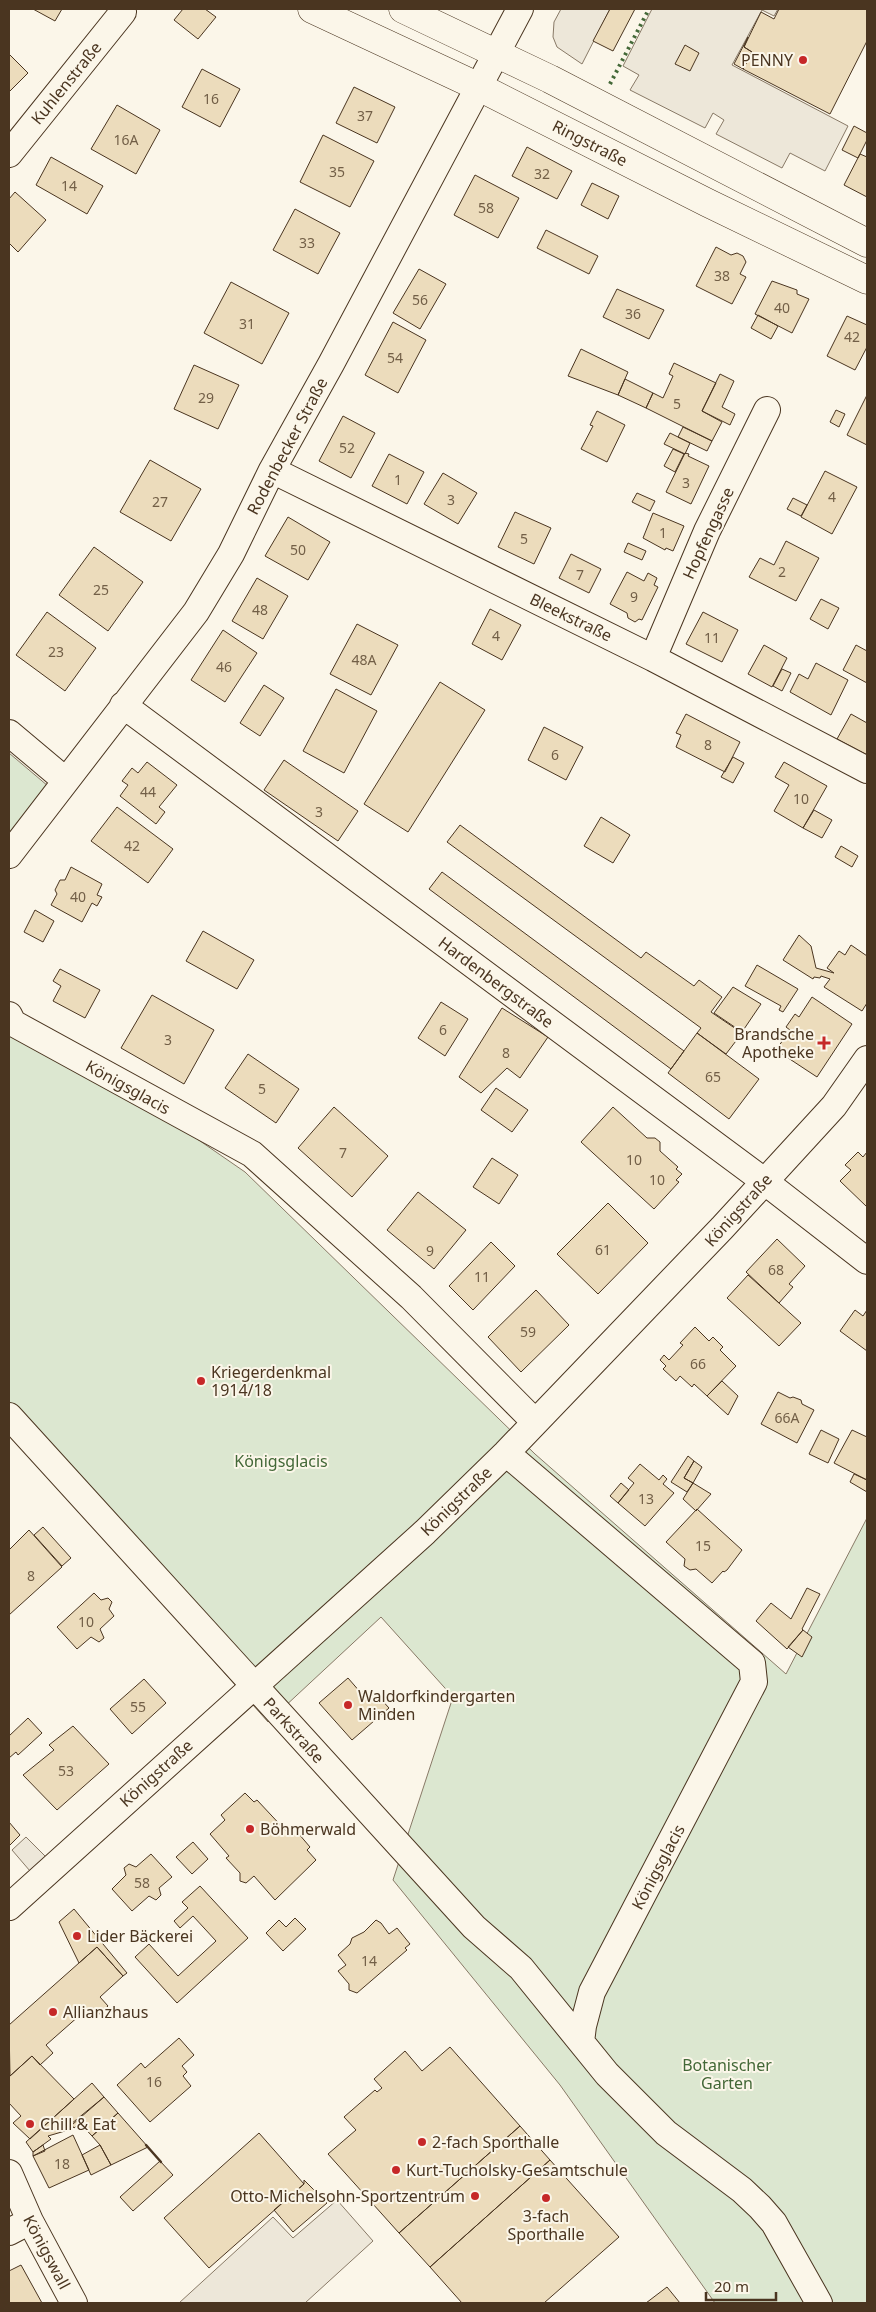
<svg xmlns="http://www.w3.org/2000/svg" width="876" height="2312" font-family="'Noto Sans',sans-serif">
  <rect width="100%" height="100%" fill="#fbf6e9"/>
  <path fill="#dce7d0" stroke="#887966" d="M 9,753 L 48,786 L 9,843 Z
    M 9,1009 L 245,1172 L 535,1454 L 786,1674 L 867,1518 L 867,2303 L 715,2303 L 560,2085 L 393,1880 L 453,1697 L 381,1617 L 268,1722 L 9,1429 Z"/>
  <path fill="#ede7d9" stroke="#887966" d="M 561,9 L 610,9 L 582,64 L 557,47 L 553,37 L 554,22 Z
    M 652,9 L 778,9 L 774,16 L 762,10 L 732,65 L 848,126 L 825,171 L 790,153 L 782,168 L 716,134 L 724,120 L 713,113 L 705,128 L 630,90 L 639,75 L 623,66 Z
    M 26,1837 L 46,1857 L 30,1871 L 12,1850 Z
    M 337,2200 L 373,2241 L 305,2303 L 179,2303 L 273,2217 L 293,2238 Z"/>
  <path fill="#ecdcbc" stroke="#4a3520" d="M 33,9 L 62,9 L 55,21 Z
    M 183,9 L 205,9 L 216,17 L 198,39 L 174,20 Z
    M 610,9 L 635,9 L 613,51 L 593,41 Z
    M 779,9 L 867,9 L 867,41 L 830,114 L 743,69 L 752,52 L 744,47 L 761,12 L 774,19 Z
    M 748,37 L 744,47 L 752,52 L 743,69 L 734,64 Z
    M 685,45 L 699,53 L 690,71 L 675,64 Z
    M 9,54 L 28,73 L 9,92 Z
    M 202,69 L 240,89 L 220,127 L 182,107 Z
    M 354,87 L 395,107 L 377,143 L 336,123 Z
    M 117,105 L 160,130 L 136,174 L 91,149 Z
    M 854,126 L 867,133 L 867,140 L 858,158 L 842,150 Z
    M 323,135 L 374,161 L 350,207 L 300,182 Z
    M 527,147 L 572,171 L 557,199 L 512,176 Z
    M 860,154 L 867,157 L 867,197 L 844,185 Z
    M 51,157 L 103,186 L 87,214 L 36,185 Z
    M 475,175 L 519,198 L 498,238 L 454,215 Z
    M 592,183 L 619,196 L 608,219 L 581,205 Z
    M 15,192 L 46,220 L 18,252 L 9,243 L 9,199 Z
    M 295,209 L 340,233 L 318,274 L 273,250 Z
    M 546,230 L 598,256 L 589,274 L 537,248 Z
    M 716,247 L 731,255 L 737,253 L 743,256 L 746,262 L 740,274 L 746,277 L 732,304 L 696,286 Z
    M 419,269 L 446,284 L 420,329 L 393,313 Z
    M 772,281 L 797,290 L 797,294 L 809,299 L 792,333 L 755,314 Z
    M 231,282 L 289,313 L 262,364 L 204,333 Z
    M 617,289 L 664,310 L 649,339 L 603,317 Z
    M 758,315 L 778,326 L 771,339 L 751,328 Z
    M 847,316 L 867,325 L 867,347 L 855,370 L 827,356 Z
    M 393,322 L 426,340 L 398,393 L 365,375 Z
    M 581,349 L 628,372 L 618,395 L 568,376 Z
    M 674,363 L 716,383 L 702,411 L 722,422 L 712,441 L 646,408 L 653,393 L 663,398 L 673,376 L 669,374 Z
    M 194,365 L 239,385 L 218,429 L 174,409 Z
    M 720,374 L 734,381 L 722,407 L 735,414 L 730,425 L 702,411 Z
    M 625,379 L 653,393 L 646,408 L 618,395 Z
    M 867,395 L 867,445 L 847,435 Z
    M 836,410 L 845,414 L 839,427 L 830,422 Z
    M 597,411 L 625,425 L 607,462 L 581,449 L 593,426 L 590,425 Z
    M 343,416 L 375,433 L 351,478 L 319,461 Z
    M 683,427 L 712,441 L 707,451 L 678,437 Z
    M 670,433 L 690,443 L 685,454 L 664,444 Z
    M 673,449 L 684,454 L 675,472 L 664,466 Z
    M 685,453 L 689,454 L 688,456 L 709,466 L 691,504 L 666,492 Z
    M 389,454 L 424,472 L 407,504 L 372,486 Z
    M 150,460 L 201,489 L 171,541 L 120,512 Z
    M 825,471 L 857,487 L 832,534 L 801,517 Z
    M 443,473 L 477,493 L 458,524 L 424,504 Z
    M 637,493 L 655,501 L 650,511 L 632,502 Z
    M 793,498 L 807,505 L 801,516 L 787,509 Z
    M 515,512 L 551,528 L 534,564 L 498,547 Z
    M 653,513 L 684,526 L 673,551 L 666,548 L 665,550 L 643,538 Z
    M 288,517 L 330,542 L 308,580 L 265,556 Z
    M 786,541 L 819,558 L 796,601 L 749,577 L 760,558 L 774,565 Z
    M 628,543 L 646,551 L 642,560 L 624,552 Z
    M 94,547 L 143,582 L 108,631 L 59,595 Z
    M 571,554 L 601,569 L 589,593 L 559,578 Z
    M 627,572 L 644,581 L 648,573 L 657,578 L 654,585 L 658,587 L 642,620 L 639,619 L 635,622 L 628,618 L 627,613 L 610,604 Z
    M 257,578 L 288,596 L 263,639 L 232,621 Z
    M 821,599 L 839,608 L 828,629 L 810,619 Z
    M 490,609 L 521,625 L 502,660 L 472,644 Z
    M 47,612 L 96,648 L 65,691 L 16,655 Z
    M 703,612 L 738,630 L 722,662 L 686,644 Z
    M 357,624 L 398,645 L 371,695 L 330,674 Z
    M 223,630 L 257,653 L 225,702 L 191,680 Z
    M 764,645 L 787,658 L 772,687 L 748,674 Z
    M 856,645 L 867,651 L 867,683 L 843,670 Z
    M 816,663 L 848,680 L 831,715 L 790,692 L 799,674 L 808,679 Z
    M 782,669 L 791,673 L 782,691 L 773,686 Z
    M 440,682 L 485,710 L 408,832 L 364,804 Z
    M 264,685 L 284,698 L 260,736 L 240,723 Z
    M 336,689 L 377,711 L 344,773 L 303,751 Z
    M 686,714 L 740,742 L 725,772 L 676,747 L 681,735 L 676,733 Z
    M 851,714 L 867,723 L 867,755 L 837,739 Z
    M 544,727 L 583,747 L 566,780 L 528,760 Z
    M 733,757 L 744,763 L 733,783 L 721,777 Z
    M 284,760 L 358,811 L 338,841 L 264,790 Z
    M 147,762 L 177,785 L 159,807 L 165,812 L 156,824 L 120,796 L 128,785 L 122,781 L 132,768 L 138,773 Z
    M 784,762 L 827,786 L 803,828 L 774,811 L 789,785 L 775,777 Z
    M 117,807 L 173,849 L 148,883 L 91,841 Z
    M 814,810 L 832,820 L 822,838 L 803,828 Z
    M 601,817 L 630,835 L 613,863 L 584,846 Z
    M 460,825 L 641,958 L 646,952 L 694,986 L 699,980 L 722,997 L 711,1012 L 742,1033 L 726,1054 L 697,1033 L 701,1028 L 447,842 Z
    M 841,846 L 858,856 L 852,867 L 835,857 Z
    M 71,867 L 102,884 L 97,895 L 102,897 L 97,906 L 92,903 L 82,922 L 51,905 L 57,894 L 55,890 L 60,880 L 65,880 Z
    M 442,872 L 684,1051 L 671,1069 L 429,889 Z
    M 35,910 L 54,921 L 43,942 L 24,932 Z
    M 203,931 L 254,960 L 237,989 L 186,961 Z
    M 799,935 L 811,946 L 816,968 L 834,973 L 827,968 L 839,951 L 845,955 L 851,945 L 867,956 L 867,1003 L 862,1011 L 824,987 L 830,979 L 821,976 L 820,978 L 814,977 L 813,979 L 783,960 Z
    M 757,965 L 798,989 L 783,1012 L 779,1010 L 781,1006 L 745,986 Z
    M 60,969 L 100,990 L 85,1018 L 53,1001 L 61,986 L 53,981 Z
    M 733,987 L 761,1004 L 742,1032 L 714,1013 Z
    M 152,995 L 214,1030 L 184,1084 L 121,1048 Z
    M 812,997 L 852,1024 L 817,1077 L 776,1050 L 790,1030 L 786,1027 L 795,1014 L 799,1017 Z
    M 441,1002 L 468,1019 L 445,1056 L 418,1038 Z
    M 502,1008 L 548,1037 L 520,1078 L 507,1068 L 481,1093 L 459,1077 Z
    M 697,1033 L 759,1079 L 729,1119 L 668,1073 Z
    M 248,1054 L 299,1089 L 276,1123 L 225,1088 Z
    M 496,1088 L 528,1110 L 512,1132 L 481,1110 Z
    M 334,1107 L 388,1156 L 352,1197 L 298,1148 Z
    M 613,1107 L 647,1138 L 655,1138 L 660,1142 L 660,1151 L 678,1167 L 676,1169 L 682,1174 L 676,1180 L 679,1182 L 654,1209 L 581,1142 Z
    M 858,1152 L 863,1157 L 867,1152 L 867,1207 L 840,1181 L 851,1170 L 845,1165 Z
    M 492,1158 L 518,1175 L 499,1204 L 473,1187 Z
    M 418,1192 L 466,1230 L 434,1269 L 387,1230 Z
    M 608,1203 L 648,1243 L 598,1294 L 557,1254 Z
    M 777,1239 L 805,1266 L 789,1284 L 793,1287 L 779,1303 L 746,1272 Z
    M 491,1242 L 515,1266 L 473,1310 L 449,1286 Z
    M 748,1275 L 801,1323 L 779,1346 L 727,1298 Z
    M 536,1290 L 569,1325 L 521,1372 L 488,1337 Z
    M 855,1310 L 863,1316 L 867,1310 L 867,1351 L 840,1331 Z
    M 695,1327 L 709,1341 L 713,1337 L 723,1347 L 720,1350 L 736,1366 L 707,1396 L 694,1384 L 692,1387 L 680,1376 L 676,1381 L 663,1369 L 666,1366 L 660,1360 L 664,1355 L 669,1360 L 683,1345 L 680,1343 Z
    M 722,1381 L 738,1396 L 728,1415 L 707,1396 Z
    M 778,1392 L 790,1398 L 793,1397 L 801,1400 L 802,1404 L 814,1410 L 797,1443 L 761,1424 Z
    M 821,1430 L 839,1439 L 828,1463 L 809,1454 Z
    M 852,1430 L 867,1437 L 867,1480 L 834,1463 Z
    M 688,1456 L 694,1461 L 684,1478 L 693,1483 L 687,1492 L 671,1482 Z
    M 694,1461 L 702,1467 L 693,1483 L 684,1478 Z
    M 640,1464 L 659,1480 L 663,1475 L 667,1479 L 663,1484 L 674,1493 L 645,1526 L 618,1503 L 634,1483 L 628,1478 Z
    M 854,1474 L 867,1480 L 867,1492 L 850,1482 Z
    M 621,1483 L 629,1490 L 618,1503 L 610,1496 Z
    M 693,1483 L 711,1494 L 696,1511 L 683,1499 Z
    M 697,1509 L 742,1550 L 727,1570 L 724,1572 L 723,1571 L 712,1583 L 696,1569 L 690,1570 L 684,1566 L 685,1559 L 666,1542 Z
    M 43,1527 L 71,1558 L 62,1566 L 34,1535 Z
    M 29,1530 L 62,1567 L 9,1615 L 9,1550 Z
    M 807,1588 L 820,1594 L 802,1629 L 803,1630 L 787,1649 L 756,1621 L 771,1603 L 791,1619 Z
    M 94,1593 L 101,1600 L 108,1598 L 112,1602 L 109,1609 L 114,1616 L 100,1629 L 104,1638 L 99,1642 L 91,1637 L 77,1649 L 57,1627 Z
    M 803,1630 L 812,1637 L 802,1657 L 788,1647 Z
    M 348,1678 L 361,1693 L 365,1689 L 375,1701 L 379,1697 L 389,1708 L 352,1740 L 319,1703 Z
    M 144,1679 L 166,1703 L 132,1734 L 110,1709 Z
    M 28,1718 L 42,1733 L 18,1755 L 16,1752 L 9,1758 L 9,1736 Z
    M 73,1726 L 109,1764 L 57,1810 L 23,1775 L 54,1750 L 49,1745 Z
    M 245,1793 L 254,1802 L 257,1800 L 286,1831 L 292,1826 L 310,1847 L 307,1850 L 316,1860 L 275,1900 L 254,1876 L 246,1883 L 240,1881 L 240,1873 L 226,1858 L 229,1856 L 210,1834 L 225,1820 L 221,1815 Z
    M 9,1822 L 20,1835 L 9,1846 Z
    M 193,1842 L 208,1859 L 192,1874 L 176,1857 Z
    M 151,1854 L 172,1877 L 159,1888 L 161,1895 L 156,1900 L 149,1896 L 132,1911 L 112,1889 L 126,1875 L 124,1868 L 129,1864 L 136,1867 Z
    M 200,1886 L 248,1938 L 177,2003 L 135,1957 L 149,1944 L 178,1976 L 216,1941 L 193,1916 L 180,1928 L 174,1921 L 188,1908 L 182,1902 Z
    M 74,1909 L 127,1973 L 123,1976 L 97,1947 L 79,1963 L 59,1922 Z
    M 295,1918 L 306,1929 L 283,1951 L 266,1933 L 279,1920 L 286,1927 Z
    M 376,1920 L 381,1923 L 389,1934 L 397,1928 L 410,1944 L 405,1948 L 407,1950 L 357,1993 L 349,1990 L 349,1984 L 338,1971 L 346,1965 L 338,1955 L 350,1944 L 352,1938 L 364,1932 Z
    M 97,1947 L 123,1976 L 100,1997 L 108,2006 L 96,2017 L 88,2008 L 46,2045 L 53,2053 L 40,2065 L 32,2056 L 10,2076 L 9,2025 Z
    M 179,2038 L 194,2055 L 182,2066 L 187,2072 L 183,2076 L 191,2086 L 150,2122 L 117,2085 L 141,2063 L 145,2068 Z
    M 450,2047 L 520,2126 L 399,2233 L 328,2154 L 356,2130 L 344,2117 L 375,2090 L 377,2092 L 382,2088 L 374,2079 L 405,2051 L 422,2071 Z
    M 32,2056 L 74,2099 L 30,2139 L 13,2123 L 21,2116 L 9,2103 L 9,2074 L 10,2076 Z
    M 92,2083 L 104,2097 L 65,2131 L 48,2136 L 51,2139 L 33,2152 L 26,2142 Z
    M 104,2097 L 118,2113 L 92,2136 L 80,2123 L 74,2128 L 71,2124 Z
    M 118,2113 L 148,2147 L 111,2165 L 100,2145 L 92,2136 Z
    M 520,2126 L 550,2160 L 430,2267 L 399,2233 Z
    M 259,2133 L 304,2184 L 209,2268 L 164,2218 Z
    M 73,2135 L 89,2170 L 49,2188 L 33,2156 Z
    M 43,2145 L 45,2151 L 33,2156 L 33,2152 Z
    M 100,2145 L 111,2165 L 91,2175 L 82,2155 Z
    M 550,2160 L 619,2237 L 544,2303 L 462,2303 L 430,2267 Z
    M 160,2161 L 173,2175 L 133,2211 L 120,2197 Z
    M 304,2180 L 327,2203 L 293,2232 L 274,2210 L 304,2184 Z
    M 21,2265 L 42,2303 L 9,2303 L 9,2271 Z
    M 667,2287 L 680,2303 L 646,2303 Z"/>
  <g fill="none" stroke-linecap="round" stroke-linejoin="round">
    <g stroke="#4a3520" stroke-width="28">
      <path id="minor" d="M 9,154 L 123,12
        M 272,470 L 653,658 L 867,770
        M 653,658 L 707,531 L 767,410
        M 123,705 L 764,1181 L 867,1261
        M 9,733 L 65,780
        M 9,855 L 196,612 L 231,554 L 272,470 L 331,364 L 520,9
        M 9,1015 L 13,1023 L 252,1154 L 411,1297 L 535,1422
        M 9,1416 L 474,1927 L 521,1968 L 607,2074 L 666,2133 L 742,2190 L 760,2207 L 774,2223 L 819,2303
        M 506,1453 L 752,1663 L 754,1682 L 592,1992 L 583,2026 L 581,2042
        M 9,1907 L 425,1532 L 506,1453 L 722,1228 L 834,1106 L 867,1059
        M 9,2173 L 30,2221 L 74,2303
        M 9,2232 L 30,2221"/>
    </g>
    <g stroke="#4a3520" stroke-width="29">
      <path id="major" d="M 312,9 L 479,87 L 708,203 L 867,280
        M 403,9 L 550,79 L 867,243"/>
    </g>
    <use href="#minor" stroke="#fbf6e9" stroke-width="26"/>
    <use href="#major" stroke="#fbf6e9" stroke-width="28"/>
    <path stroke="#436837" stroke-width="4" stroke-dasharray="2.5 4" stroke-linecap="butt" d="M 610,84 L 649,9"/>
    <path stroke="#4a3520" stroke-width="2.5" d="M 146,2145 L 161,2162"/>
  </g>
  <g fill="#c62828" stroke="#fbf6e9" stroke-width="2">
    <circle cx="803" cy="60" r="5"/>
    <path d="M821.5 1035.5h5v5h5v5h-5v5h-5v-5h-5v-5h5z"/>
    <circle cx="201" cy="1381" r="5"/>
    <circle cx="348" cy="1705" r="5"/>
    <circle cx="250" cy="1829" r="5"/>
    <circle cx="77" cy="1936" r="5"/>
    <circle cx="53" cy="2012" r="5"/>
    <circle cx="30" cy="2124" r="5"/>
    <circle cx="422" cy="2142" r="5"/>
    <circle cx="396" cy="2170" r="5"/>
    <circle cx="475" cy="2196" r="5"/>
    <circle cx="546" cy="2198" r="5"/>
  </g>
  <g text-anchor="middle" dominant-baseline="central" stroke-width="4" stroke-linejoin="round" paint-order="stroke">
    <g font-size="14" fill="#725f47">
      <text x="211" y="98">16</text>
      <text x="365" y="115">37</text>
      <text x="126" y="139">16A</text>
      <text x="337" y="171">35</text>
      <text x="542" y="173">32</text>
      <text x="69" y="185">14</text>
      <text x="486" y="207">58</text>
      <text x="307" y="242">33</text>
      <text x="722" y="275">38</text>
      <text x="420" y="299">56</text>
      <text x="782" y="307">40</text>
      <text x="633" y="313">36</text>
      <text x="247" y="323">31</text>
      <text x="852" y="336">42</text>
      <text x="395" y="357">54</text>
      <text x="206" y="397">29</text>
      <text x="677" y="403">5</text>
      <text x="347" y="447">52</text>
      <text x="398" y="479">1</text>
      <text x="686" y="482">3</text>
      <text x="832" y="496">4</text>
      <text x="451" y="499">3</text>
      <text x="160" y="501">27</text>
      <text x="663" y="532">1</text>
      <text x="524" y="538">5</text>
      <text x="298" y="549">50</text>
      <text x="782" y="571">2</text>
      <text x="580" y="574">7</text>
      <text x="101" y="589">25</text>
      <text x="634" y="596">9</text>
      <text x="260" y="609">48</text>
      <text x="496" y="635">4</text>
      <text x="712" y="637">11</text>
      <text x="56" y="651">23</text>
      <text x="364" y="659">48A</text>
      <text x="224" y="666">46</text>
      <text x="708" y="744">8</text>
      <text x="555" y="754">6</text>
      <text x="148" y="791">44</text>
      <text x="801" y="798">10</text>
      <text x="319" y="811">3</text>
      <text x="132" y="845">42</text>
      <text x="78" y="896">40</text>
      <text x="443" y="1029">6</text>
      <text x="168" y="1039">3</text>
      <text x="506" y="1052">8</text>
      <text x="713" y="1076">65</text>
      <text x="262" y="1088">5</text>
      <text x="343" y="1152">7</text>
      <text x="634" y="1159">10</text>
      <text x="657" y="1179">10</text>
      <text x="603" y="1249">61</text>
      <text x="430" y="1250">9</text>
      <text x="776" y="1269">68</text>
      <text x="482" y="1276">11</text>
      <text x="528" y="1331">59</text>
      <text x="698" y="1363">66</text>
      <text x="787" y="1417">66A</text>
      <text x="646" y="1498">13</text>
      <text x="703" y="1545">15</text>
      <text x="31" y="1575">8</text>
      <text x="86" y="1621">10</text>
      <text x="138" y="1706">55</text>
      <text x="66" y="1770">53</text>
      <text x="142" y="1882">58</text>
      <text x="369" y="1960">14</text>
      <text x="154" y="2081">16</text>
      <text x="62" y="2163">18</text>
    </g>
    <g font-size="16" fill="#4a3520" stroke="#fbf6e9" text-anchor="start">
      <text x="793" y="60" text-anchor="end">PENNY</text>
      <text x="814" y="1034" text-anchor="end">Brandsche<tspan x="814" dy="18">Apotheke</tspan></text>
      <text x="211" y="1372">Kriegerdenkmal<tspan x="211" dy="18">1914/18</tspan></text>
      <text x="358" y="1696">Waldorfkindergarten<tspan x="358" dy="18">Minden</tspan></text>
      <text x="260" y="1829">Böhmerwald</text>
      <text x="87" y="1936">Lider Bäckerei</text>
      <text x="63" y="2012">Allianzhaus</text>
      <text x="40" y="2124">Chill &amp; Eat</text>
      <text x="432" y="2142">2-fach Sporthalle</text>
      <text x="406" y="2170">Kurt-Tucholsky-Gesamtschule</text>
      <text x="465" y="2196" text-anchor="end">Otto-Michelsohn-Sportzentrum</text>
      <text x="546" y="2216" text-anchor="middle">3-fach<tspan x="546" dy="18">Sporthalle</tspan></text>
    </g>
    <g font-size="16" fill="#4a3520" stroke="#fbf6e9">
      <text transform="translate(66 83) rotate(-51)">Kuhlenstraße</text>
      <text transform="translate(590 143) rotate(27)">Ringstraße</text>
      <text transform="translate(287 446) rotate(-62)">Rodenbecker Straße</text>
      <text transform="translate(708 533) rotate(-65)">Hopfengasse</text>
      <text transform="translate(571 617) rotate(26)">Bleekstraße</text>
      <text transform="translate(496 982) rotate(37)">Hardenbergstraße</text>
      <text transform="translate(128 1087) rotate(29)">Königsglacis</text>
      <text transform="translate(738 1210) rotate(-48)">Königstraße</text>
      <text transform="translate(456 1501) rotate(-44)">Königstraße</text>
      <text transform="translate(294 1730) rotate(48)">Parkstraße</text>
      <text transform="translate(156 1773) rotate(-42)">Königstraße</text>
      <text transform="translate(658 1867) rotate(-62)">Königsglacis</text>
      <text transform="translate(47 2252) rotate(62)">Königswall</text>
    </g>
    <g font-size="16" fill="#436837" stroke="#fbf6e9">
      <text x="281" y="1461">Königsglacis</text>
      <text x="727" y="2065">Botanischer<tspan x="727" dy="18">Garten</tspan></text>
    </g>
  </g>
  <rect width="876" height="2312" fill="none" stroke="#4a3520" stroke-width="20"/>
  <path d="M706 2292v8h70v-8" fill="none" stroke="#4a3520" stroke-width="2.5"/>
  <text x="714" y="2292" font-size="15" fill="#4a3520" stroke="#fbf6e9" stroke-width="4" paint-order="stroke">20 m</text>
</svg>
